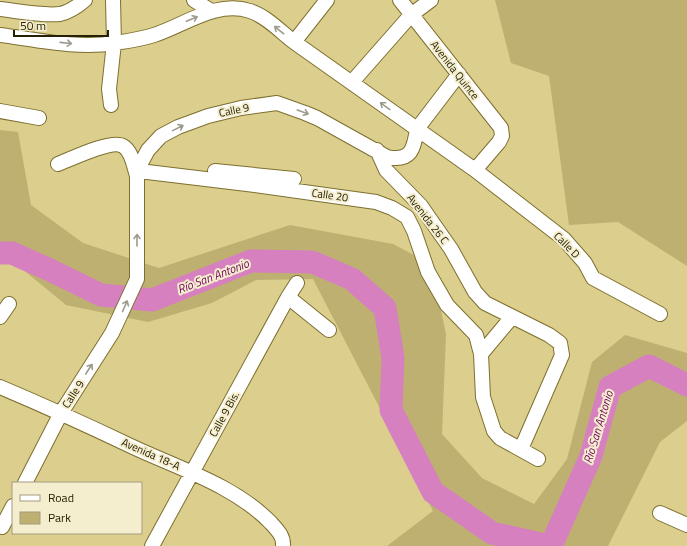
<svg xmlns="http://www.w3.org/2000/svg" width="687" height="546" font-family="'Titillium Web',sans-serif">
  <rect width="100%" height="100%" fill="#dcce8c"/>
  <path fill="#beb071" d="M 495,0 L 687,0 L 687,266 L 618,222 L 569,225 L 549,76 L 511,63 Z
    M 0,130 L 18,132 L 31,205 L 83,243 L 159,268 L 290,225 L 393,244 L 431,264 L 446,334 L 442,434 L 482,478 L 534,504 L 567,459 L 592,362 L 625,335 L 687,353 L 687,421 L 660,442 L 608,546 L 387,546 L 433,511 L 313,279 L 256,280 L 212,303 L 148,322 L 66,305 L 15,263 L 0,264 Z"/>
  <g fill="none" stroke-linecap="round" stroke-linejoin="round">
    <path stroke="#d680c0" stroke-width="23" d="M 0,253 L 12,253 L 50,270 L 101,295 L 152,300 L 251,261 L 312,262 L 352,279 L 385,308 L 393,358 L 391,410 L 433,492 L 492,533 L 549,546
      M 551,546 L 591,456 L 610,387 L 649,366 L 687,385"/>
    <g stroke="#7d6f2f" stroke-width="16">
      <path id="minor" d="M 194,0 L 211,11
        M 400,0 L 501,128 L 502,136 L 499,142 L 475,170
        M 0,9 C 18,11 42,16 60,14 C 69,12 78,6 85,0
        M 0,35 C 38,40 77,49 115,43 C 128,41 142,39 154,35 C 185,25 216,0 250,11 C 266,16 281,32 294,42 L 475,170 L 564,239 L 585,263 L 593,278 L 660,314
        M 294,42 L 327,0
        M 352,82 L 411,15 L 431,0
        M 111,105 L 109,89 L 114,43 L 113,0
        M 0,111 L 39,118
        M 417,129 L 459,74
        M 377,150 L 386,170 L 421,206 L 430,219 L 451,249 L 475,292 L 485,303 L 549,335 L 560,343 L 562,355 L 521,449
        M 58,164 C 71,159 112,139 123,146 C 132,151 134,167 137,176
        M 139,171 L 247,184 L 376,202 L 392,208 L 407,217 L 414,231 L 428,272 L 447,305 L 476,335 L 481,354 L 483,397 L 494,431 L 500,438 L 538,459
        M 215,171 L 294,179
        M 288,297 L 329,330
        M 0,317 L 9,304
        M 481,354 L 512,317
        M 0,387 C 45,406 89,426 133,447 C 180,469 234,485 271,523 C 277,530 284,536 283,546
        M 25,483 L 61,413 L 112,333 L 137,279 L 137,177 L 141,163 L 148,150 L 161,136 L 178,127 L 208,116 L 241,108 L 277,103 L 305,113 L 317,118 L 387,157 C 411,162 414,149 417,129
        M 660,513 L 687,525
        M 2,527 L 13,506
        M 152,546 L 288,297 L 297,283"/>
    </g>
    <use href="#minor" stroke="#fff" stroke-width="14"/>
  </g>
  <defs><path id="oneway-shaft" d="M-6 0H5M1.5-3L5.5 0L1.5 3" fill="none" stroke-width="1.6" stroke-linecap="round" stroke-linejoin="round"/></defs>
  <g stroke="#9d9b8e">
    <use href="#oneway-shaft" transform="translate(192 19) rotate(-23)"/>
    <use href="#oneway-shaft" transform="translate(279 30) rotate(-141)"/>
    <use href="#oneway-shaft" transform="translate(66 43) rotate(6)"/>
    <use href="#oneway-shaft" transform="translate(385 106) rotate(-144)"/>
    <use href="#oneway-shaft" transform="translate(303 112) rotate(20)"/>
    <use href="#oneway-shaft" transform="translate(178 128) rotate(-26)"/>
    <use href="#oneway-shaft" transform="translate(137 240) rotate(-90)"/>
    <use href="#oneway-shaft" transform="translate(125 306) rotate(-66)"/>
    <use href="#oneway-shaft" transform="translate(89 369) rotate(-57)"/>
  </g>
  <g text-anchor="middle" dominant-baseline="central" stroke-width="4" stroke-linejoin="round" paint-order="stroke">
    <g font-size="11" fill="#262005" stroke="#f5eece">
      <text transform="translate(455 70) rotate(52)">Avenida Quince</text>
      <text transform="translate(234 110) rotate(-12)">Calle 9</text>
      <text transform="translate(330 195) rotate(8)">Calle 20</text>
      <text transform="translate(428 219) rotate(52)">Avenida 26 C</text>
      <text transform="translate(567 245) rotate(45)">Calle D</text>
      <text transform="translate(73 394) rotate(-57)">Calle 9</text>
      <text transform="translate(224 414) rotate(-61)">Calle 9 Bis.</text>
      <text transform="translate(151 454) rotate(24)">Avenida 18-A</text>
    </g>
    <g font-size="12" font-style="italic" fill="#730861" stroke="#f5eece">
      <text transform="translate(213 276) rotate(-21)">Río San Antonio</text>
      <text transform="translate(598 427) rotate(-73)">Río San Antonio</text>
    </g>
  </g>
  <rect x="12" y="482" width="130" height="52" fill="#f5eece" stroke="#a29c7e"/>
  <rect x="20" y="495" width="20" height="6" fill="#ffffff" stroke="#a29c7e"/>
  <text x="48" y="502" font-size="12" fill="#262005">Road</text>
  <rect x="20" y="512" width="20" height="12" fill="#beb071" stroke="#a29c7e"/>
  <text x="48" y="522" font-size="12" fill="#262005">Park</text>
  <path d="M14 30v6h94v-6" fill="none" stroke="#262005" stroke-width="2"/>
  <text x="20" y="30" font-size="12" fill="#262005" stroke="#f5eece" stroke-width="3" paint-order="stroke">50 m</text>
</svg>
